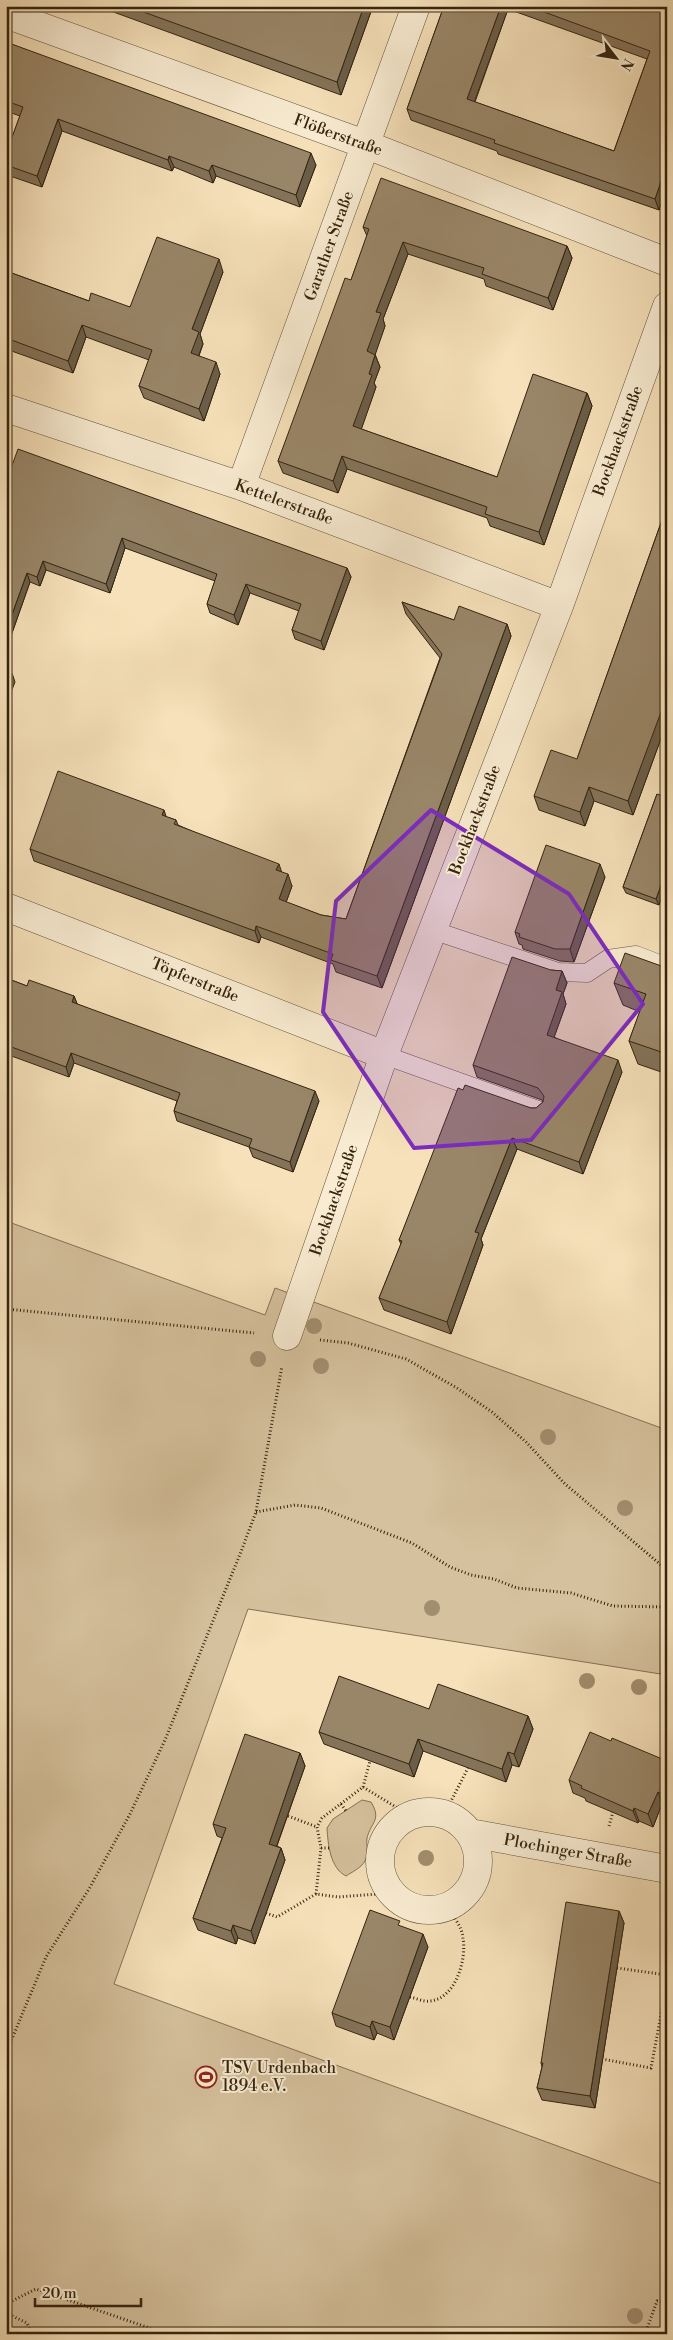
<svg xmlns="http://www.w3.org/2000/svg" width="673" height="2340" font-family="'Libre Bodoni',serif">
  <rect width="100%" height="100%" fill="#f6e1ba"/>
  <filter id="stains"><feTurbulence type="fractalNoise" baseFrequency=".004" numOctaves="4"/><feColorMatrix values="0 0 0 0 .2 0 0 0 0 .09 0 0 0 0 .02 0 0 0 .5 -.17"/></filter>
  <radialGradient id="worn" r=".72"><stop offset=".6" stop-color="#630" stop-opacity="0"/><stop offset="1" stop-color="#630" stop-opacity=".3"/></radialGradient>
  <path fill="#d5c19d" stroke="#847256" d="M 6,1221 L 265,1315 L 275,1288 L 667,1430 L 667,1675 L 248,1609 L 114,1984 L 667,2186 L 667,2334 L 6,2334 Z
    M 362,1800 L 371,1802 C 382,1820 371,1822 367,1838 C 366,1846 369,1853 365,1861 C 361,1868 352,1872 346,1876 C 330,1868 328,1844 327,1828 L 333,1819 Z"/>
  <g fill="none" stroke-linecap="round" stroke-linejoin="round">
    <g stroke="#64533a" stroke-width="19">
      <path id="service" d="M 432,930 L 558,972 L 587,973 L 608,959 L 636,955 L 667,967
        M 384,1055 L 538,1110"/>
    </g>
    <g stroke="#64533a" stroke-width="29">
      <path id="minor" d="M 6,14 L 367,145 L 667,262
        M 6,408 L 241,486 L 559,606
        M 241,486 L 416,6
        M 6,907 L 384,1055
        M 287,1336 L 384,1055 L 559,606 L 667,306
        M380 1861a49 49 0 1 1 98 0a49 49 0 1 1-98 0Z
        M 470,1833 L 667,1869"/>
    </g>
    <path stroke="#34240f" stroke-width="3" stroke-dasharray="1 2.5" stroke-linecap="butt" d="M 6,1309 L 254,1333
      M 320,1340 L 348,1343 L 406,1359 L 457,1388 L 492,1412 L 526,1442 L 565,1484 L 667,1570
      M 256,1512 L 295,1505 L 321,1508 L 412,1543 L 450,1567 L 471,1575 L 494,1579 L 517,1588 L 571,1593 L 613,1606 L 667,1607
      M 363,1787 L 370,1761
      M 341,1804 L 346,1811
      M 447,1809 L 468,1768
      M 288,1816 L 317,1827
      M 609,1826 L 613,1812
      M 321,1848 L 329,1848
      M 316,1894 L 321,1848 L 317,1827 L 322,1818 L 363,1787 L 409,1815
      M 266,1913 L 277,1917 L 316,1894 L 338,1897 L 391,1893
      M 617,1968 L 667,1975
      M 410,1997 C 416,1998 423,2002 429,2001 C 455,2000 467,1960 463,1938 C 462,1926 453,1916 446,1907
      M 6,2053 L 46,1957 L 89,1889 L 130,1814 L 165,1740 L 242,1549 L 256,1512 L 282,1366
      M 602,2059 L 651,2068 L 667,1983
      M 6,2304 L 36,2289 L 167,2334
      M 6,2313 L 27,2323 L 32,2334
      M 645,2334 L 657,2301 L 667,2302"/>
    <use href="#service" stroke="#f9ecd2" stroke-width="18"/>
    <use href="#minor" stroke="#f9ecd2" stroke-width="28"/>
  </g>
  <g fill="#a18e6f">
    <circle cx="314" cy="1326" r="8"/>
    <circle cx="258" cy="1359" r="8"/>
    <circle cx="321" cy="1366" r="8"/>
    <circle cx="548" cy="1437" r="8"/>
    <circle cx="625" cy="1508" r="8"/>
    <circle cx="432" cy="1608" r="8"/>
    <circle cx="587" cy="1681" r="8"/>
    <circle cx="639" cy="1687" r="8"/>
    <circle cx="426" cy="1858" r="8"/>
    <circle cx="635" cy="2316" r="8"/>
  </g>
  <path fill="#847359" stroke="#34240f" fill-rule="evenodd" d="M 97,6 L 373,6 L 341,95 Z
    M 444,6 L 667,6 L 659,210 L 498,154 L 497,151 L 411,120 L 407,109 ZM 508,9 L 647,59 L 614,151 L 475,102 Z
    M 6,42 L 316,165 L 300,207 L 216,176 L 213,183 L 174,167 L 172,171 L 62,131 L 42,187 L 7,175 L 6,154 L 20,116 L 6,111 Z
    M 363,227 L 567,246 L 572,258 L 553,310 L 486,286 L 484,279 L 408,254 L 383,319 L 385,326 L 375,354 L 380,367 L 374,383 L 376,387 L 361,429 L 497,477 L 587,393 L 592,406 L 544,545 L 490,526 L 487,518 L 347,469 L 338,493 L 283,473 L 278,461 L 351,280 L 367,236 Z
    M 6,271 L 89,301 L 130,307 L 223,272 L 200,334 L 203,344 L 199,356 L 220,374 L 204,421 L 144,398 L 139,386 L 149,360 L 86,337 L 73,373 L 6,349 Z
    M 6,482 L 347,568 L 351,577 L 324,650 L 295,639 L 292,630 L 299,611 L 250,593 L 238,625 L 210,613 L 207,604 L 215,581 L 125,548 L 110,593 L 46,570 L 40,586 L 30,582 L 6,650 Z
    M 667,506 L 667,722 L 633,815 L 594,801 L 585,826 L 539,810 L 534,796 L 577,759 Z
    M 402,602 L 454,620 L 507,624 L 511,636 L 382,988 L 336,972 L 333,964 L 261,937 L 259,943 L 34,861 L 30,849 L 166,817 L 176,820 L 178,825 L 282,872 L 292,886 L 286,902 L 321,915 L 346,919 L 440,658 L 406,614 Z
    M 657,794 L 659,905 L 626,893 L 623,887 Z
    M 605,877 L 574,962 L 560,961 L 523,949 L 522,945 L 519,944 L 515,932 Z
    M 667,968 L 667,1074 L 638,1064 L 629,1041 L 640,1012 L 623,1005 L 614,983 Z
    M 551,970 L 562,971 L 567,983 L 563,994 L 566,1004 L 554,1037 L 622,1072 L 583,1174 L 517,1149 L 481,1239 L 483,1245 L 451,1334 L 384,1310 L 379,1298 L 401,1244 L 399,1240 L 463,1090 L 531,1108 L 536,1108 L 543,1102 L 542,1100 L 477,1077 L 473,1065 Z
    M 6,978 L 27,986 L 74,996 L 77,1004 L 319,1101 L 293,1172 L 253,1157 L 249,1147 L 177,1121 L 174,1111 L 177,1101 L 74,1063 L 69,1077 L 6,1054 Z
    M 429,1709 L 528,1716 L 533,1729 L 519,1767 L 512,1765 L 506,1782 L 423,1751 L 414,1777 L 324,1744 L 319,1732 Z
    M 611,1741 L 667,1761 L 667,1806 L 662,1804 L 653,1827 L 639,1821 L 638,1823 L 586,1801 L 585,1798 L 573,1793 L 569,1780 Z
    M 300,1753 L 305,1766 L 277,1846 L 281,1848 L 285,1860 L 255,1944 L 238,1938 L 236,1944 L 198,1930 L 193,1918 L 222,1838 L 217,1836 L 213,1824 Z
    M 619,1911 L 624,1923 L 595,2108 L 542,2100 L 537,2088 L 542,2067 L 541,2063 Z
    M 402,1927 L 428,1947 L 394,2040 L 377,2033 L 374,2040 L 336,2026 L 332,2013 Z"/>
  <path fill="#6b5e49" stroke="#34240f" d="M 364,6 L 373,6 L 341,95 L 337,82 Z
    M 501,6 L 507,6 L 508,9 L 471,111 L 467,99 Z
    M 58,119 L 62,131 L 42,187 L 37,176 Z
    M 311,153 L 316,165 L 300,207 L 296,195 Z
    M 169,156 L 174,167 L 172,171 L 168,160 Z
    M 667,164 L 667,187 L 659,210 L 655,199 Z
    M 212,165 L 216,176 L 213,183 L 209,171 Z
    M 403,242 L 408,254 L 383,319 L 385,326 L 372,364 L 367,351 L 376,312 Z
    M 567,246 L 572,258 L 553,310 L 548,298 Z
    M 219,259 L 223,272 L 200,334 L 203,344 L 195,365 L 191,353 L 192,329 Z
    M 82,325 L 86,337 L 73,373 L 68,361 Z
    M 375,355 L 380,367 L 374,383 L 376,387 L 358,439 L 353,426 Z
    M 216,362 L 220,374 L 204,421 L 199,409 Z
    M 587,393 L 592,406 L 544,545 L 539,532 Z
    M 342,456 L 347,469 L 338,493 L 333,481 Z
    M 122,538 L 125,548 L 110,593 L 106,584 Z
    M 43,561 L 46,570 L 40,586 L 37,577 Z
    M 347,568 L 351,577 L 324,650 L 321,641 Z
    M 27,573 L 30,582 L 6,650 L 6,631 Z
    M 246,584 L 250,593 L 238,625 L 234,615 Z
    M 507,624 L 511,636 L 382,988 L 377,976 Z
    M 12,673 L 15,682 L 6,705 L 6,687 Z
    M 666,696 L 667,722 L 633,815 L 628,801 Z
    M 589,787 L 594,801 L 585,826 L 580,812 Z
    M 164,810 L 168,822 L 162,815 Z
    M 279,864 L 283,876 L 276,870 Z
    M 600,864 L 605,877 L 574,962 L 570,949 Z
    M 667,869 L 667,883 L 659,905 L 656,899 Z
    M 288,874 L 292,886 L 283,911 L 279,899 Z
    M 256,926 L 261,937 L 259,943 L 255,931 Z
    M 562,971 L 567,983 L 563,994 L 566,1004 L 551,1046 L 547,1035 L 556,990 Z
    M 74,996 L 78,1006 L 72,1002 Z
    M 71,1053 L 74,1063 L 69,1077 L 66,1067 Z
    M 618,1060 L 622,1072 L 583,1174 L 579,1162 Z
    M 315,1091 L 319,1101 L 293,1172 L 290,1162 Z
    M 512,1138 L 517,1149 L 481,1239 L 483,1245 L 451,1334 L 447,1322 L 475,1232 Z
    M 528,1716 L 533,1729 L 519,1767 L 514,1754 Z
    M 418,1739 L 423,1751 L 414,1777 L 409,1764 Z
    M 508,1752 L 512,1765 L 506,1782 L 502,1769 Z
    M 300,1753 L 305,1766 L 273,1856 L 269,1844 Z
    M 658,1792 L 662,1804 L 653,1827 L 648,1814 Z
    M 634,1808 L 639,1821 L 638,1823 L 633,1811 Z
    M 281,1848 L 285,1860 L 255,1944 L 251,1931 Z
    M 619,1911 L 624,1923 L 595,2108 L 590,2096 Z
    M 233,1925 L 238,1938 L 236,1944 L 231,1931 Z
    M 423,1934 L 428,1947 L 394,2040 L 390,2027 Z
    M 372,2021 L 377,2033 L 374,2040 L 370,2027 Z"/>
  <path fill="#998668" stroke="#34240f" d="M 127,6 L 364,6 L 337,82 Z
    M 444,6 L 501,6 L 467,99 L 614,151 L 650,51 L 528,6 L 667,6 L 667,164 L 655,199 L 494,143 L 495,140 L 407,109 Z
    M 6,42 L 311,153 L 296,195 L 212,165 L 209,171 L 169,156 L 168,160 L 58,119 L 37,176 L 6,165 L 6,154 L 23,107 L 6,101 Z
    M 381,178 L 567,246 L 548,298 L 482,274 L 484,268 L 403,242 L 376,312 L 381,313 L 367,351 L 375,355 L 369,374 L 372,375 L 353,426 L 497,477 L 533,374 L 587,393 L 539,532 L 485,514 L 487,507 L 342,456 L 333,481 L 278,461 L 340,292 L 345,278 L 351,280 L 369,229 L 363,227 Z
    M 157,237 L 219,259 L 192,329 L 199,332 L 191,353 L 216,362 L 199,409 L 139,386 L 152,350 L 82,325 L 68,361 L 6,338 L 6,271 L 89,301 L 91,293 L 130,307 Z
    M 18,449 L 347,568 L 321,641 L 292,630 L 301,604 L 246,584 L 234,615 L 207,604 L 217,574 L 122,538 L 106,584 L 43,561 L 37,577 L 27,573 L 6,631 L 6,482 Z
    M 667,506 L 667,696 L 628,801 L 589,787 L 580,812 L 534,796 L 551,750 L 577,759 Z
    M 402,602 L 454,620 L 459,606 L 507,624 L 377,976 L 331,960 L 333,954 L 256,926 L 255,931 L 30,849 L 58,771 L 164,810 L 162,815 L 176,820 L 174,824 L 279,864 L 276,870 L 288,874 L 279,899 L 321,915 L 346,919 L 442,654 Z
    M 6,671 L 12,673 L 6,687 Z
    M 657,794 L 667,797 L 667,869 L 656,899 L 623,887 Z
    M 546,845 L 600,864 L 570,949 L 555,949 L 519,937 L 520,934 L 515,932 Z
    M 625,953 L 667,968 L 667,1054 L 629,1041 L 646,994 L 614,983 Z
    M 512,957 L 551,970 L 562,971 L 556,990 L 562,992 L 547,1035 L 618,1060 L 579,1162 L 512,1138 L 475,1232 L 479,1233 L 447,1322 L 379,1298 L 402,1241 L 399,1240 L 458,1088 L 463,1090 L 465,1085 L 531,1108 L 536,1108 L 543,1102 L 544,1096 L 538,1088 L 473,1065 Z
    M 6,978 L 27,986 L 29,980 L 74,996 L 72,1002 L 315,1091 L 290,1162 L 249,1147 L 252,1139 L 174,1111 L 180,1093 L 71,1053 L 66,1067 L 6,1045 Z
    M 339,1676 L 429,1709 L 438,1684 L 528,1716 L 514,1754 L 508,1752 L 502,1769 L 418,1739 L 409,1764 L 319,1732 Z
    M 590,1732 L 611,1741 L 612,1738 L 667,1761 L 667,1796 L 658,1792 L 648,1814 L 634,1808 L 633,1811 L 581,1788 L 582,1786 L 569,1780 Z
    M 245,1734 L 300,1753 L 269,1844 L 281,1848 L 251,1931 L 233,1925 L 231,1931 L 193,1918 L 226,1828 L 213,1824 Z
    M 566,1902 L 619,1911 L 590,2096 L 537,2088 L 543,2063 L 541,2063 Z
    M 370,1910 L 400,1921 L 398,1925 L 423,1934 L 390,2027 L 372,2021 L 370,2027 L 332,2013 Z"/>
  <path fill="#7b2cbf" fill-opacity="0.2" stroke="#7b2cbf" stroke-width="4" stroke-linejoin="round" d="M 431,810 L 569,894 L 643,1004 L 531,1140 L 414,1148 L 323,1012 L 336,901 Z"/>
  <defs>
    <g id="stadium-ring" transform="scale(1.125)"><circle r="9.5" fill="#f9ecd2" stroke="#8f2418" stroke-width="1.5"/><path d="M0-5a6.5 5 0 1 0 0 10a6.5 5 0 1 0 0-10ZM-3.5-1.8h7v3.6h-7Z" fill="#8f2418"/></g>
  </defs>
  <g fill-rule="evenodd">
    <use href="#stadium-ring" x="206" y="2077"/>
  </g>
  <g text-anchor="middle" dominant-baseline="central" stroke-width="4" stroke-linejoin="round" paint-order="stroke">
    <g font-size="16" fill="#34240f" stroke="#f9ecd2">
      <text transform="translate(338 135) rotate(20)">Flößerstraße</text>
      <text transform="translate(329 246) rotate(-70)">Garather Straße</text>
      <text transform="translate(618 441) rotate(-70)">Bockhackstraße</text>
      <text transform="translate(284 502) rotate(20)">Kettelerstraße</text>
      <text transform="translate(475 820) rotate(-69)">Bockhackstraße</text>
      <text transform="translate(195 980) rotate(22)">Töpferstraße</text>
      <text transform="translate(334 1200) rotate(-71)">Bockhackstraße</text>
      <text transform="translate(568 1851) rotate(10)">Plochinger Straße</text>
    </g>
    <g font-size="16" fill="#34240f" stroke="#f9ecd2" text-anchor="start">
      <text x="222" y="2068">TSV Urdenbach<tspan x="222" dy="18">1894 e.V.</tspan></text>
    </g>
  </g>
  <rect width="673" height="2340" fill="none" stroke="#f6e1ba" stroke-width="25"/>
  <rect x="8" y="8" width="658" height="2325" fill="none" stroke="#34240f" stroke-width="2.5"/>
  <rect x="12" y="12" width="648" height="2315" fill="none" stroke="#34240f"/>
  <g transform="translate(616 58) rotate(121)" stroke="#f9ecd2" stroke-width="4" paint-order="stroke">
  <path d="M0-4L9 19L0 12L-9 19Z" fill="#34240f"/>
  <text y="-8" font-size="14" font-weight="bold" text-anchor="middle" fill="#34240f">N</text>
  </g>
  <path d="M35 2298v8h106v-8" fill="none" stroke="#34240f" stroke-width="2.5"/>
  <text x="42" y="2298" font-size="15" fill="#34240f" stroke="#f9ecd2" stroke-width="4" paint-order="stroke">20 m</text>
  <rect width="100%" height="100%" filter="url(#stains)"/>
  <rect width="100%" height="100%" fill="url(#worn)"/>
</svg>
